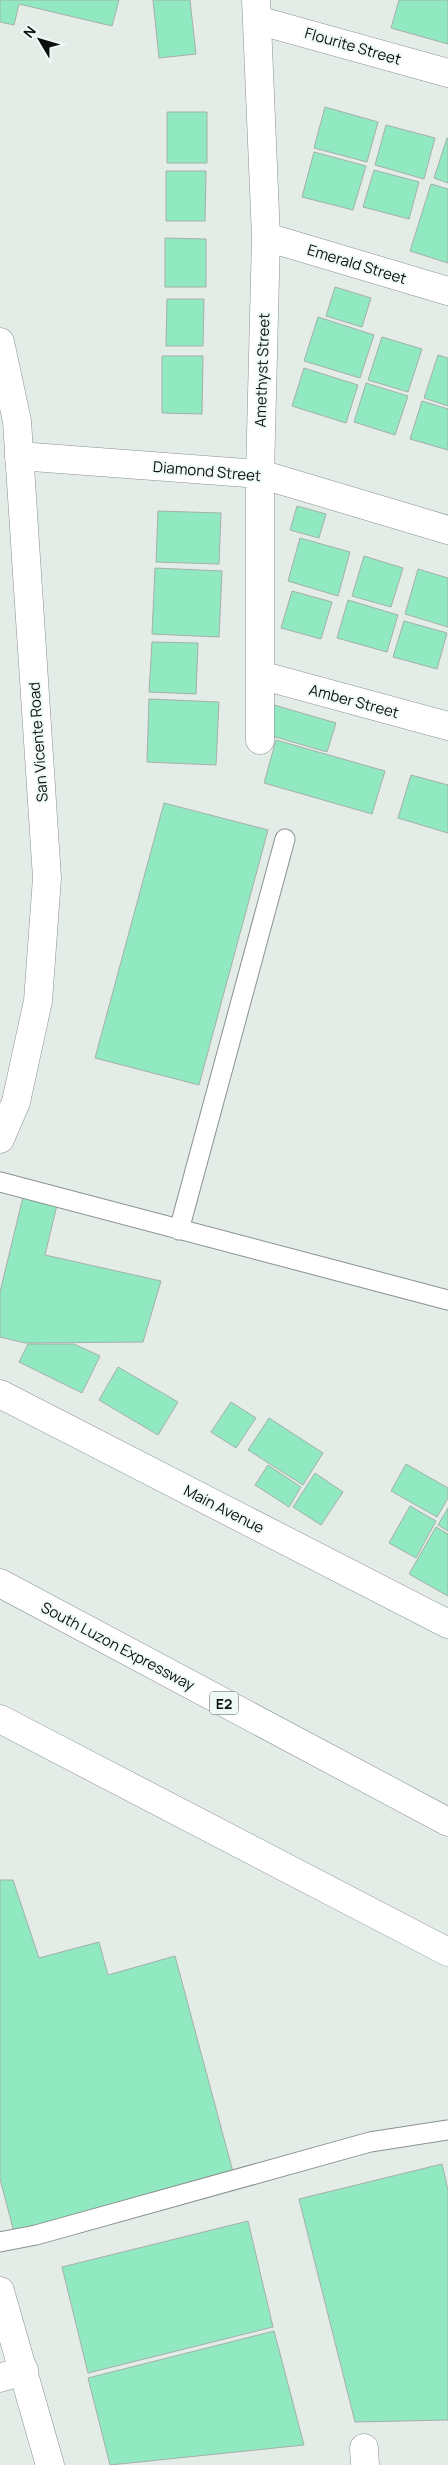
<svg xmlns="http://www.w3.org/2000/svg" width="448" height="2465" font-family="Manrope,sans-serif">
  <rect width="100%" height="100%" fill="#e3ece7"/>
  <path fill="#90e9c0" stroke="#a6afaa" d="M 0,0 L 119,0 L 112,26 L 19,4 L 14,25 L 0,22 Z
    M 153,0 L 190,0 L 196,54 L 159,58 Z
    M 399,0 L 448,0 L 448,44 L 391,28 Z
    M 325,107 L 378,122 L 367,162 L 314,148 Z
    M 167,112 L 207,112 L 207,163 L 167,163 Z
    M 386,125 L 435,138 L 424,179 L 375,165 Z
    M 447,138 L 448,138 L 448,183 L 434,178 Z
    M 314,152 L 366,166 L 353,210 L 302,197 Z
    M 374,170 L 419,182 L 409,219 L 363,207 Z
    M 166,171 L 206,171 L 205,221 L 166,221 Z
    M 431,184 L 448,189 L 448,263 L 410,251 Z
    M 165,238 L 206,239 L 206,287 L 165,287 Z
    M 335,287 L 371,298 L 362,327 L 326,316 Z
    M 167,299 L 204,299 L 203,346 L 166,346 Z
    M 318,317 L 374,335 L 360,378 L 304,361 Z
    M 382,337 L 422,349 L 408,392 L 368,380 Z
    M 438,355 L 448,358 L 448,406 L 424,398 Z
    M 162,356 L 203,356 L 202,414 L 162,413 Z
    M 304,368 L 358,385 L 346,423 L 292,406 Z
    M 366,383 L 408,396 L 395,435 L 354,422 Z
    M 422,401 L 448,409 L 448,450 L 410,439 Z
    M 297,506 L 326,514 L 319,538 L 290,530 Z
    M 158,511 L 221,513 L 219,564 L 156,562 Z
    M 300,538 L 350,552 L 338,596 L 288,581 Z
    M 364,556 L 403,568 L 391,607 L 352,596 Z
    M 155,568 L 222,571 L 219,637 L 152,634 Z
    M 418,569 L 448,578 L 448,627 L 405,614 Z
    M 292,591 L 332,602 L 321,639 L 281,628 Z
    M 348,600 L 398,615 L 387,652 L 337,638 Z
    M 404,621 L 447,633 L 437,669 L 393,657 Z
    M 152,642 L 198,643 L 196,694 L 149,692 Z
    M 149,699 L 219,702 L 216,765 L 147,762 Z
    M 274,705 L 336,723 L 327,752 L 265,734 Z
    M 276,740 L 385,771 L 372,814 L 264,783 Z
    M 411,775 L 448,785 L 448,833 L 398,818 Z
    M 164,803 L 268,830 L 199,1085 L 95,1058 Z
    M 23,1197 L 57,1205 L 45,1255 L 161,1281 L 143,1342 L 25,1343 L 0,1337 L 0,1292 Z
    M 28,1344 L 74,1344 L 100,1356 L 82,1393 L 19,1362 Z
    M 118,1367 L 178,1402 L 158,1435 L 99,1400 Z
    M 231,1402 L 256,1418 L 236,1448 L 211,1432 Z
    M 269,1418 L 323,1453 L 303,1485 L 248,1450 Z
    M 406,1464 L 448,1488 L 448,1498 L 437,1517 L 391,1491 Z
    M 268,1465 L 301,1487 L 289,1507 L 255,1485 Z
    M 315,1473 L 343,1492 L 321,1525 L 293,1507 Z
    M 410,1506 L 436,1521 L 416,1558 L 389,1543 Z
    M 448,1508 L 448,1531 L 438,1525 Z
    M 436,1527 L 448,1534 L 448,1596 L 409,1574 Z
    M 0,1880 L 13,1880 L 39,1958 L 99,1942 L 108,1975 L 175,1956 L 233,2172 L 14,2232 L 0,2179 Z
    M 442,2164 L 448,2190 L 448,2420 L 355,2422 L 299,2199 Z
    M 248,2221 L 273,2327 L 88,2373 L 62,2267 Z
    M 274,2331 L 304,2445 L 110,2465 L 88,2378 Z"/>
  <g fill="none" stroke-linecap="round" stroke-linejoin="round">
    <g stroke="#8a928e" stroke-width="21">
      <path id="service" d="M 0,1182 L 448,1300
        M 179,1230 L 285,839
        M 0,2242 L 36,2235 L 370,2142 L 448,2130"/>
    </g>
    <g stroke="#8a928e" stroke-width="29">
      <path id="minor" d="M 256,0 L 266,237 L 260,474 L 260,740
        M 257,20 L 448,73
        M 266,237 L 448,291
        M 19,456 L 260,474 L 448,530
        M 260,675 L 448,726
        M 0,2378 L 24,2370
        M 364,2448 L 365,2465"/>
    </g>
    <g stroke="#8a928e" stroke-width="29">
      <path id="tertiary" d="M 0,1394 L 448,1624"/>
    </g>
    <g stroke="#8a928e" stroke-width="29">
      <path id="secondary" d="M 0,342 L 17,421 L 47,878 L 38,1001 L 16,1102 L 0,1139
        M 0,2291 L 50,2465"/>
    </g>
    <g stroke="#8a928e" stroke-width="29">
      <path id="motorway" d="M 0,1583 L 448,1822
        M 0,1719 L 448,1952"/>
    </g>
    <use href="#service" stroke="#fff" stroke-width="19"/>
    <use href="#minor" stroke="#fff" stroke-width="28"/>
    <use href="#tertiary" stroke="#fff" stroke-width="28"/>
    <use href="#secondary" stroke="#fff" stroke-width="28"/>
    <use href="#motorway" stroke="#fff" stroke-width="28"/>
  </g>
  <g text-anchor="middle" dominant-baseline="central" stroke-width="4" stroke-linejoin="round" paint-order="stroke">
    <rect fill="#f0faf5" stroke="#515653" stroke-width="1" x="210" y="1691.5" width="28" height="23" rx="4"/>
    <g font-size="14" font-weight="bold" fill="#0d100e">
      <text x="224" y="1703">E2</text>
    </g>
    <g font-size="15" fill="#0d100e" stroke="#f0faf5">
      <text transform="translate(353 46) rotate(16)">Flourite Street</text>
      <text transform="translate(357 264) rotate(17)">Emerald Street</text>
      <text transform="translate(262 370) rotate(-88)">Amethyst Street</text>
      <text transform="translate(207 471) rotate(5)">Diamond Street</text>
      <text transform="translate(354 701) rotate(15)">Amber Street</text>
      <text transform="translate(38 742) rotate(-94)">San Vicente Road</text>
      <text transform="translate(224 1509) rotate(27)">Main Avenue</text>
      <text transform="translate(118 1646) rotate(28)">South Luzon Expressway</text>
    </g>
  </g>
  <g transform="translate(40 40) rotate(308)" stroke="#f0faf5" stroke-width="4" paint-order="stroke">
  <path d="M0-4L9 19L0 12L-9 19Z" fill="#0d100e"/>
  <text y="-8" font-size="14" font-weight="bold" text-anchor="middle" fill="#0d100e">N</text>
  </g>
</svg>
